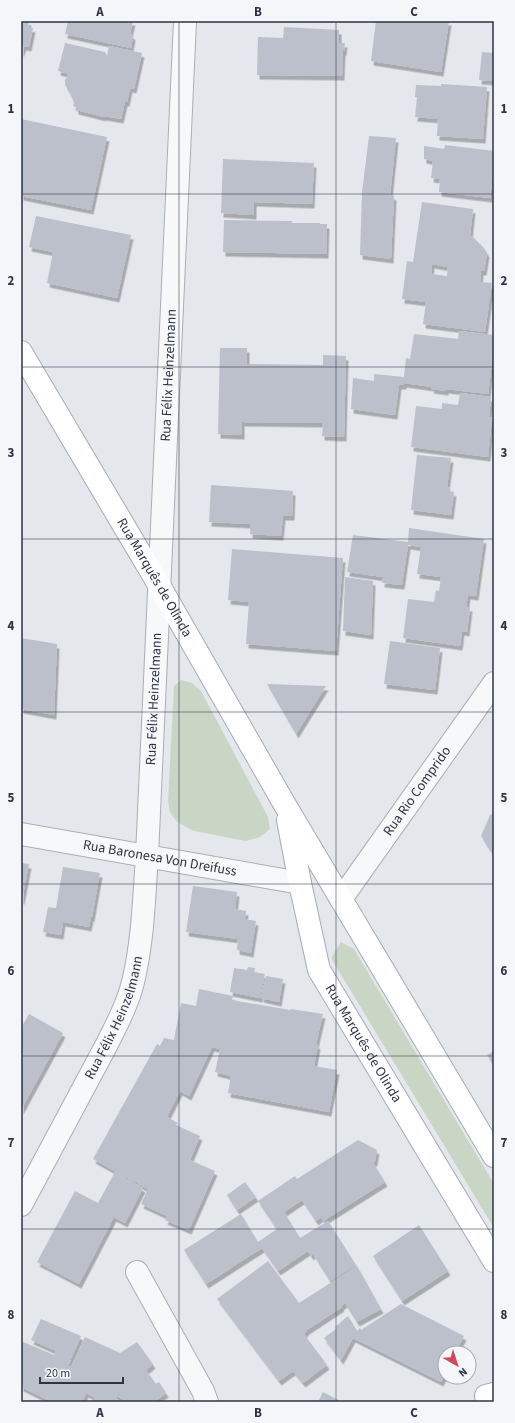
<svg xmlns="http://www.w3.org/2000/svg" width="515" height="1423" font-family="'Source Sans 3',sans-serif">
  <defs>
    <filter id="shadow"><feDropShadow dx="2.5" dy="4.5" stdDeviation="0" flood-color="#0004"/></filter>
  </defs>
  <rect width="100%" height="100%" fill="#e4e7ec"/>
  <path fill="#c9d6c5" d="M 181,680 L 192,683 L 201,691 L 268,817 L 270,829 L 260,837 L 246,841 L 194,831 L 177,822 L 170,812 L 168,801 L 174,686 Z
    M 341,942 L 354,949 L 494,1184 L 494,1228 L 331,958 Z"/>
  <path fill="#bbc0ca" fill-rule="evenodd" filter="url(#shadow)" d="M 21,21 L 29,21 L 28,27 L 33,28 L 29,47 L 24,46 L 21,53 Z
    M 68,21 L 133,21 L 130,33 L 133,36 L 131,48 L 65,34 Z
    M 376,21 L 449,21 L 441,72 L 371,61 Z
    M 284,27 L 339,30 L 339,43 L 345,43 L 344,51 L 343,51 L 342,76 L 257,75 L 258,37 L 283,38 Z
    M 65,43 L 105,52 L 107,56 L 109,46 L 142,53 L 134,89 L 130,88 L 127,102 L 125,102 L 121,119 L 104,116 L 104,117 L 76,110 L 76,107 L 73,106 L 74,103 L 71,95 L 65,85 L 65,80 L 69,74 L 58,71 Z
    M 482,52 L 494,53 L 494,81 L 479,80 Z
    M 441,84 L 487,87 L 483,139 L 437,136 L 438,119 L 415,117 L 417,97 L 415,97 L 416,85 L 441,86 Z
    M 21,119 L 107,137 L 91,210 L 21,196 Z
    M 369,136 L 396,138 L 390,195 L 394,196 L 391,259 L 360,255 L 362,192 Z
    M 445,145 L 494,151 L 494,164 L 490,198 L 439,192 L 440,179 L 431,178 L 433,161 L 424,159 L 424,146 L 444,149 Z
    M 223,159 L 314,163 L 312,204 L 254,202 L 254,215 L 221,213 Z
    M 422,202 L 473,209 L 470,236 L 472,236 L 483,247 L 487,253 L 484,271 L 481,271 L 480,282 L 492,283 L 485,332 L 423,324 L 426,302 L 402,299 L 407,261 L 413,262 ZM 432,264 L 448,267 L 447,276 L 431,274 Z
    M 36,216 L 131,235 L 117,298 L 47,283 L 53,252 L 29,247 Z
    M 224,220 L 292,221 L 292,223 L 320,223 L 320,224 L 327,224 L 326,254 L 223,252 Z
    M 459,331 L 494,335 L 494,345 L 488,394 L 446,389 L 446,391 L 431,389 L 432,387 L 404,383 L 404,385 L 399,385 L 395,415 L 351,409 L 353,378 L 374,381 L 374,374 L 404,377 L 406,358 L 410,359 L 414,334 L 458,339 Z
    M 220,348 L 247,348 L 247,364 L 323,365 L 323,355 L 346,356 L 344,437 L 322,436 L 323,423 L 242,422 L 242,435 L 218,434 Z
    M 460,393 L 491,397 L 489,417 L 492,418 L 488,457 L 411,447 L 416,406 L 442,409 L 442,403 L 458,405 Z
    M 417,455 L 451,458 L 447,487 L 450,488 L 450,491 L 454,492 L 451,515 L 411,510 Z
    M 211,485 L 293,491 L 292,516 L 283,516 L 281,536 L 250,534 L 250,524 L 209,522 Z
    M 409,528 L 484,539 L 476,596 L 468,595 L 466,607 L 470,607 L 467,632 L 462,631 L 460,646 L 403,638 L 408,599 L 434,602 L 436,590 L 439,591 L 441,577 L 417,574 L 421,547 L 408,545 L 402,585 L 382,583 L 383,577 L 347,572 L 353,535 L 408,542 Z
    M 232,549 L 343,558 L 336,651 L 246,644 L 249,602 L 228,600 Z
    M 345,577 L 373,581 L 371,635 L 343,631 Z
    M 21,638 L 57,644 L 54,715 L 21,709 Z
    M 390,641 L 440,648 L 435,690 L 384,684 Z
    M 267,684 L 326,686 L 296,734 Z
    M 494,813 L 494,856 L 481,836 L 490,815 Z
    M 21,863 L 29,864 L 22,900 L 21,900 Z
    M 63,867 L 100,873 L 92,917 L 91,917 L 89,927 L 63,922 L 61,935 L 43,932 L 48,907 L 56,908 Z
    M 193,886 L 237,892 L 235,909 L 246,911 L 245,919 L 256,921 L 251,953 L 237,950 L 238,939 L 186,932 Z
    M 248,967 L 255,968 L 254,972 L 265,974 L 260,998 L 230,992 L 234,968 L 247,970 Z
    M 266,976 L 283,979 L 279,1002 L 261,998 Z
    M 199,989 L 233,996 L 232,1000 L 290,1010 L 291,1009 L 323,1014 L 316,1044 L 318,1045 L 314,1066 L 337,1070 L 329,1112 L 228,1093 L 231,1076 L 215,1072 L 220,1049 L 212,1047 L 189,1096 L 180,1091 L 167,1117 L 178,1123 L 176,1125 L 200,1136 L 190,1160 L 215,1171 L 189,1230 L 165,1220 L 167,1216 L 141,1204 L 148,1189 L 93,1159 L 157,1044 L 160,1046 L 164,1038 L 174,1040 L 181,1003 L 196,1006 Z
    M 29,1014 L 63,1033 L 21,1110 L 21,1028 Z
    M 494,1051 L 494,1066 L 487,1055 Z
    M 358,1140 L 377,1150 L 375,1161 L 373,1163 L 385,1182 L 323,1221 L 321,1217 L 316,1221 L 302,1200 L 284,1212 L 300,1238 L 328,1221 L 356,1265 L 330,1281 L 313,1254 L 311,1256 L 308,1251 L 278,1271 L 262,1248 L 206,1284 L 184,1250 L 241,1214 L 258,1242 L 277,1229 L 258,1201 L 295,1176 L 297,1179 Z
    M 115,1172 L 143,1188 L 125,1223 L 114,1217 L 79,1284 L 37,1262 L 75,1191 L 98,1203 Z
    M 245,1182 L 256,1197 L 237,1210 L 227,1195 Z
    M 419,1225 L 448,1271 L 402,1301 L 373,1256 Z
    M 268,1261 L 299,1303 L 357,1266 L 381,1309 L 357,1322 L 345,1303 L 341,1306 L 342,1307 L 307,1330 L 304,1334 L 327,1365 L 303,1383 L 293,1371 L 279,1381 L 217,1299 Z
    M 401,1304 L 464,1336 L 455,1353 L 445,1353 L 445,1374 L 441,1382 L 353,1338 L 341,1360 L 324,1338 L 336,1329 L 335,1327 L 348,1316 L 357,1331 L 360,1328 L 361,1330 Z
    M 41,1319 L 81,1336 L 68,1366 L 71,1367 L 85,1337 L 120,1353 L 137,1342 L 153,1364 L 146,1370 L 156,1384 L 159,1382 L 166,1393 L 154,1402 L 127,1402 L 117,1396 L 116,1399 L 123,1402 L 94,1402 L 95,1398 L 86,1393 L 82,1402 L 52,1402 L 21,1387 L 21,1341 L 54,1355 L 56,1351 L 31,1340 Z
    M 323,1392 L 342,1402 L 318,1402 Z"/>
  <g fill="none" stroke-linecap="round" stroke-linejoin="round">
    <g stroke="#a9aeb7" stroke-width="24">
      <g id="minor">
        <path id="s1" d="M 21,834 L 300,883"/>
        <path id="s2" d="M 341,899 L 494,683"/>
        <path id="s3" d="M 21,1205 L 107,1044 C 117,1024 128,1003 133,982 C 143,941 144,898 147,856 L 185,21"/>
        <path d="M 137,1272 L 203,1391 L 207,1402"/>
      </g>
    </g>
    <g stroke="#a3abb8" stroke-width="24">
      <g id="primary">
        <path id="s4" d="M 21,352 L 159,585 L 285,805 L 494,1156"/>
        <path id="s5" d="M 288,820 L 300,883 L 319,970 L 494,1261"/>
        <path d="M 486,1396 L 494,1394"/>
      </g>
    </g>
    <use href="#minor" stroke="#f7f8fa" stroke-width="22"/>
    <use href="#primary" stroke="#fff" stroke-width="22"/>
  </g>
  <path fill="none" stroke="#2b3445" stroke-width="1" stroke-opacity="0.55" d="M 179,21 L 179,1402M 336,21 L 336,1402M 21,194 L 494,194M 21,367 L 494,367M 21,539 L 494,539M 21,712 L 494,712M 21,884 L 494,884M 21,1056 L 494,1056M 21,1229 L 494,1229"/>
  <g text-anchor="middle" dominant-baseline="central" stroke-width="4" stroke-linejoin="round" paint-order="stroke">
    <g font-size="14" fill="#2b3445" stroke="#f4f6f9">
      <text stroke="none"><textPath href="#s3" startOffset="858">Rua Félix Heinzelmann</textPath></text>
      <text stroke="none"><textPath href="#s4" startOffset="262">Rua Marquês de Olinda</textPath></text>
      <text stroke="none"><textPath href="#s3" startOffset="534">Rua Félix Heinzelmann</textPath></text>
      <text stroke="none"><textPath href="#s2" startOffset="132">Rua Rio Comprido</textPath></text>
      <text stroke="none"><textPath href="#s1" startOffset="141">Rua Baronesa Von Dreifuss</textPath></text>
      <text stroke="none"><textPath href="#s3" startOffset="210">Rua Félix Heinzelmann</textPath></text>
      <text stroke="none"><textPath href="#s5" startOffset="239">Rua Marquês de Olinda</textPath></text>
    </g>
  </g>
  <rect width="515" height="1423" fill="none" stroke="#f4f6f9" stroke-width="44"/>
  <g transform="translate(457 1365) rotate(141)"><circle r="19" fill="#f4f6f9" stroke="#a4a8b1"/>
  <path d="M0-3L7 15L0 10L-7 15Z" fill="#d1495b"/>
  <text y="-6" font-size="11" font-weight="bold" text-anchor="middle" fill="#2b3445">N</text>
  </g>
  <path d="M40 1377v6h83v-6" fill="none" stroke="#2b3445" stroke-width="2"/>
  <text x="46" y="1377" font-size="12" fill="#2b3445" stroke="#f4f6f9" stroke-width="3" paint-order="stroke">20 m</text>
  <rect x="22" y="22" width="471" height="1379" fill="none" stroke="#2b3445" stroke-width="1.5"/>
  <g font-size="13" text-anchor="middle" font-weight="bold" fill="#2b3445">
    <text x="100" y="16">A</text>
    <text x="258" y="16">B</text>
    <text x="414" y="16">C</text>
    <text x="11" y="113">1</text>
    <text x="504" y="113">1</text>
    <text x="11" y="285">2</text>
    <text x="504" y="285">2</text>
    <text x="11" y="457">3</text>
    <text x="504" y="457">3</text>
    <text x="11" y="630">4</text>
    <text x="504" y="630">4</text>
    <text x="11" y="802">5</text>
    <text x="504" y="802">5</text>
    <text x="11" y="975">6</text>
    <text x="504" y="975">6</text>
    <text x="11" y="1147">7</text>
    <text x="504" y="1147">7</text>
    <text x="11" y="1319">8</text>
    <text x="504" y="1319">8</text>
    <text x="100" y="1417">A</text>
    <text x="258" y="1417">B</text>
    <text x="414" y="1417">C</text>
  </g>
</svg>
